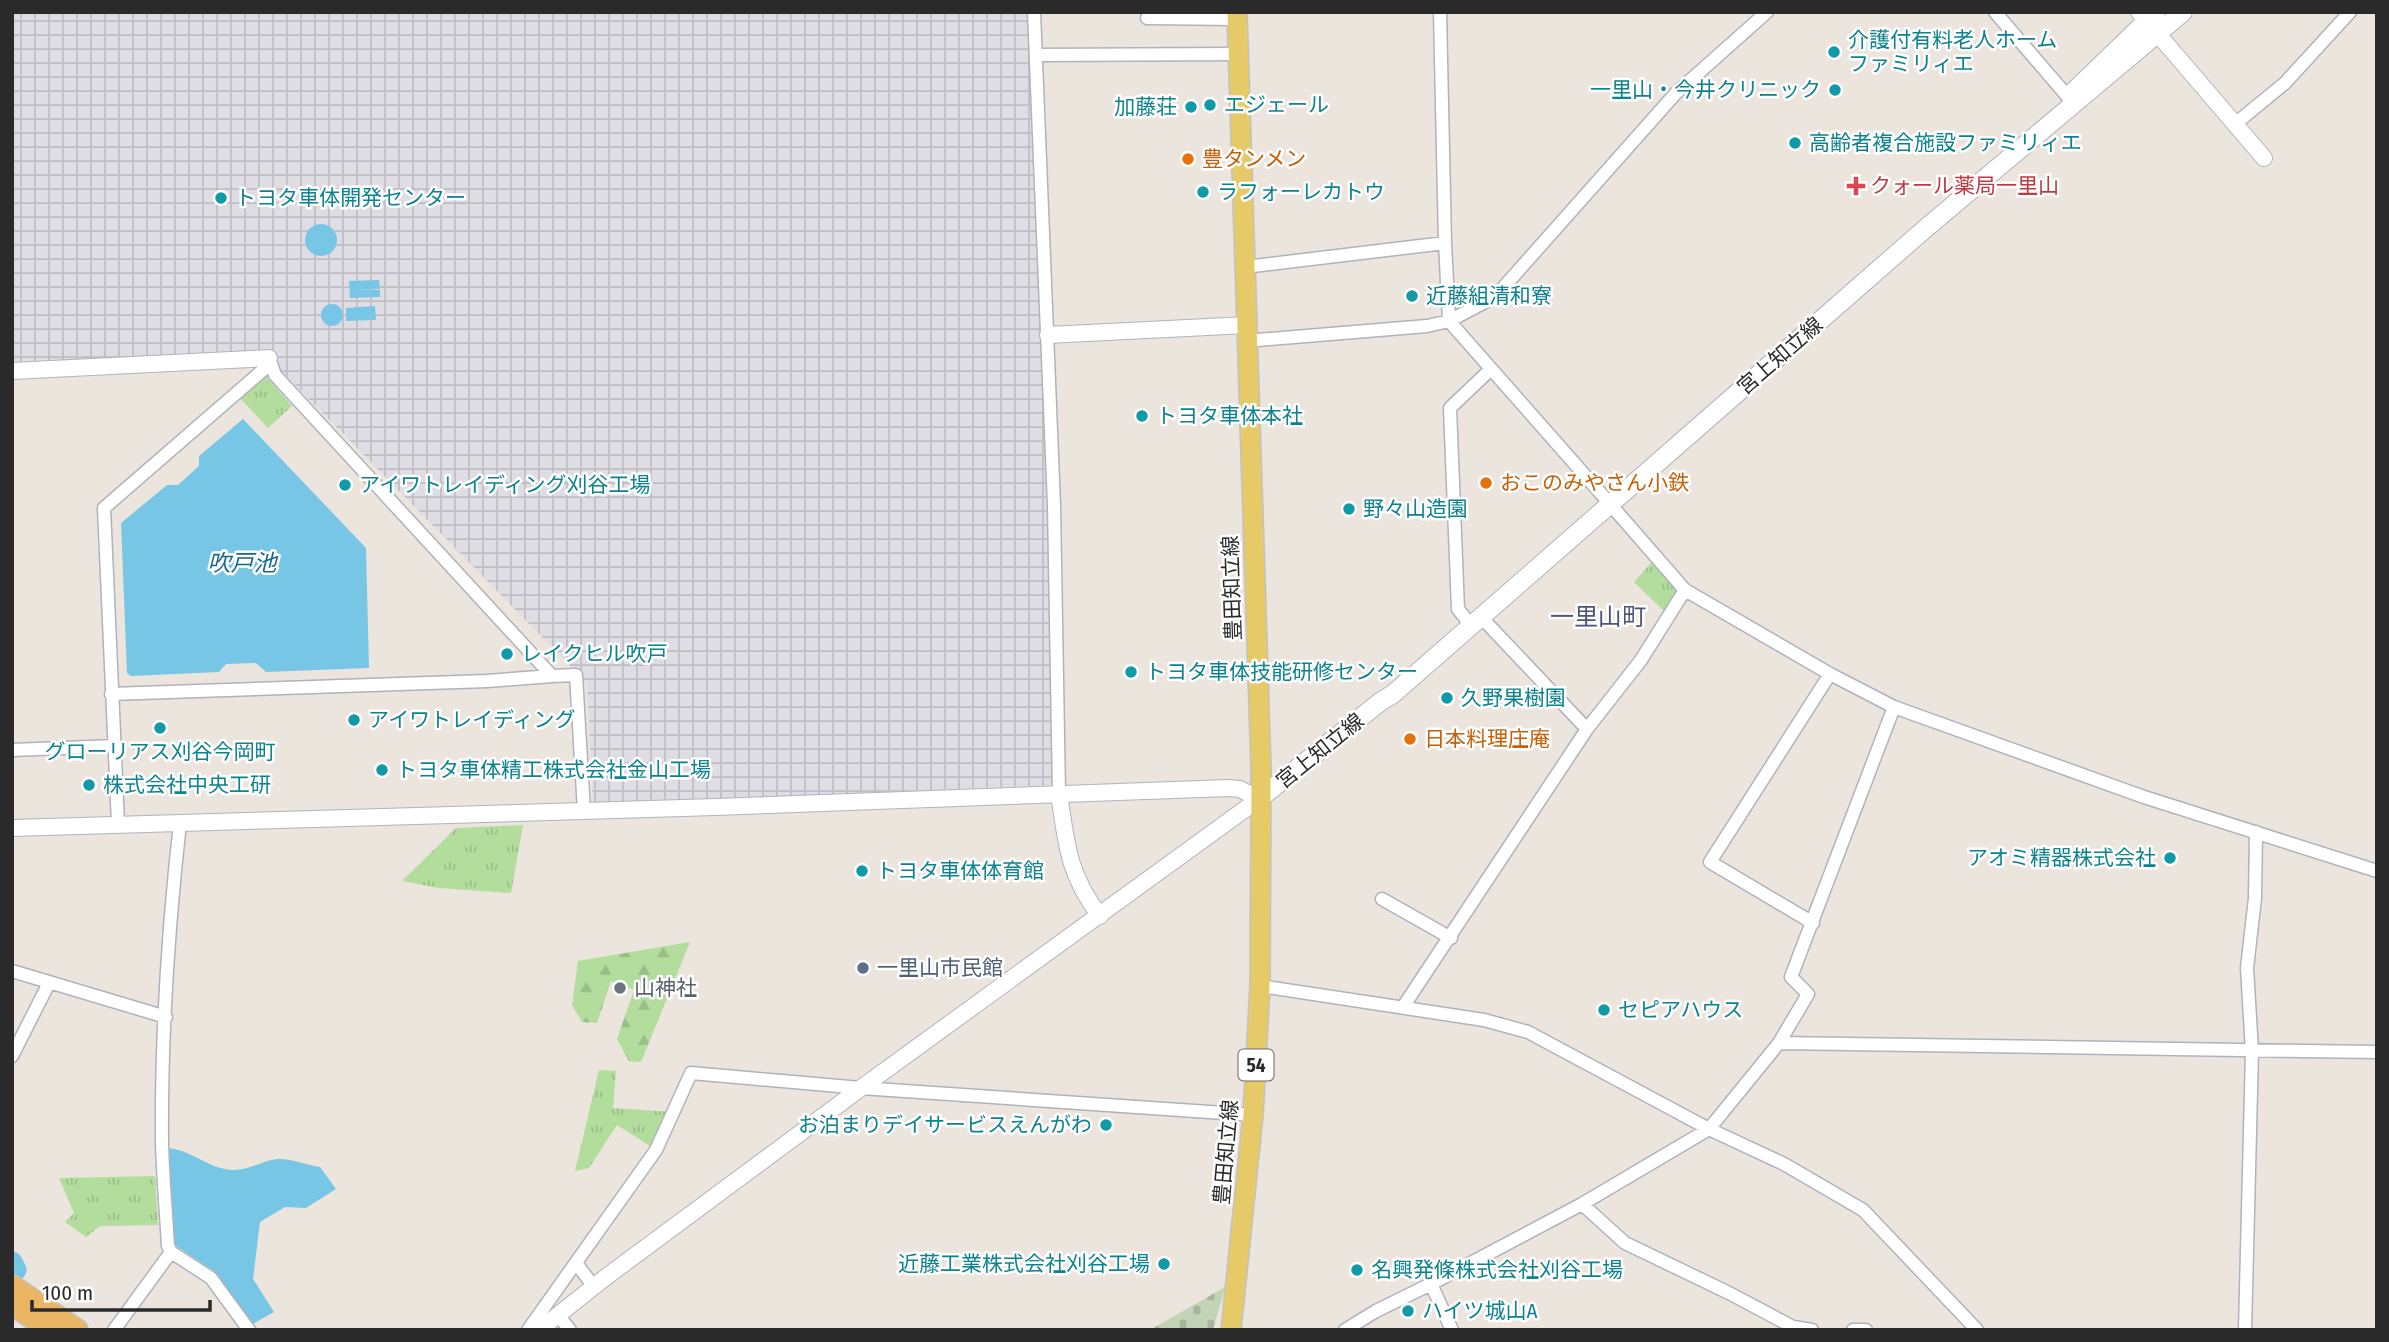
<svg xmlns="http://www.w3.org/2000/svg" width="2389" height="1342" font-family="'Fira Sans Condensed','Noto Sans JP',sans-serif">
  <defs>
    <pattern id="industrial-grid" width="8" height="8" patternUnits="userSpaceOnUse" patternTransform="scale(1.75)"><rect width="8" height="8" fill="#dfdde4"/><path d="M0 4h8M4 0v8" fill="none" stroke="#c0bec4"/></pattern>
    <pattern id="grass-tufts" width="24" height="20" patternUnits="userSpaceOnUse" patternTransform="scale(1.75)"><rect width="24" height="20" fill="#b2dd9d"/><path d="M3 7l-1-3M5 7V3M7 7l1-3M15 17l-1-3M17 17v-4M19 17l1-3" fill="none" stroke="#99be87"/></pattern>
    <pattern id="forest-firs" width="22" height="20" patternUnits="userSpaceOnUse" patternTransform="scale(1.75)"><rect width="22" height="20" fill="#b2dd9d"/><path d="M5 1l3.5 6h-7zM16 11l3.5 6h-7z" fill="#99be87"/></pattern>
    <pattern id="cemetery-stones" width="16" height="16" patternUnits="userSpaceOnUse" patternTransform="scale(1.75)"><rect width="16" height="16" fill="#c3d3b5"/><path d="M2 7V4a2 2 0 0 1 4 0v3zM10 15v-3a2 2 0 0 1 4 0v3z" fill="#a8b59c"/></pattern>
  </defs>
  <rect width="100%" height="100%" fill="#ebe5dd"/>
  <path fill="url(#industrial-grid)" d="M 12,12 L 1029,12 L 1059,728 L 1056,781 L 1051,785 L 593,804 L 587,683 L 264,353 L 12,362 Z"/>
  <path fill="url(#grass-tufts)" d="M 265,375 L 292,406 L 268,428 L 240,398 Z
    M 1651,563 L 1681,592 L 1667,614 L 1634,582 Z
    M 523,825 L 511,893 L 439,888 L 402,881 L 456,828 Z
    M 599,1070 L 616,1071 L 613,1108 L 672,1112 L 650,1146 L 617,1125 L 589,1168 L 575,1171 Z
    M 155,1176 L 158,1225 L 100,1226 L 86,1237 L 65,1222 L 74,1213 L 59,1178 Z"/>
  <path fill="url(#forest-firs)" d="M 690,942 L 641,1062 L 629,1061 L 617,1039 L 634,990 L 611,981 L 597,1023 L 582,1022 L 572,1005 L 578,961 Z"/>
  <path fill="url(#cemetery-stones)" d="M 1225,1287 L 1213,1330 L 1149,1330 L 1150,1330 Z"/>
  <path fill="#78c6e5" d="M305 240a16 16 0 1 1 32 0a16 16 0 1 1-32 0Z
    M 379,280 L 380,289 L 358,290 L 380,290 L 380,297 L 350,298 L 349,281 Z
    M321 315a11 11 0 1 1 22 0a11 11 0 1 1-22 0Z
    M 375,306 L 376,320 L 346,321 L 346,308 Z
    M 243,419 L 366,548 L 369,668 L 266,672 L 256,663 L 226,664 L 219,672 L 131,676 L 127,673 L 121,523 L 167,485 L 178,485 L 199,466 L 199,456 Z
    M 167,1148 C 191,1149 209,1170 234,1170 C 250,1170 264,1160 277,1159 C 290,1158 307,1165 320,1167 L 336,1189 L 306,1208 L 285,1207 L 260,1222 L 253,1279 L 274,1312 L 251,1325 L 214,1271 L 173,1244 Z"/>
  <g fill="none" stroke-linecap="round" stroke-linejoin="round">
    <path stroke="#78c6e5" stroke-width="21" d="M 12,1262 L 16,1270"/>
    <g stroke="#b0b3bc" stroke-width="15">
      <path id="minor" d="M 1034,12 L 1054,505 L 1059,793
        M 1440,12 L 1445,243 L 1449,321 L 1485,302 L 1502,289 L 1676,93 L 1767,12
        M 1995,12 L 2068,97
        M 1147,18 L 1237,19
        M 1036,55 L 1237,54
        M 2235,124 L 2285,83 L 2350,12
        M 1245,267 L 1445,243
        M 1246,341 L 1427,326 L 1449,321 L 1604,497
        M 269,358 L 275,375 L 552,676 L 576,675 L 584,811
        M 1610,504 L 1685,590 L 1830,674 L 1894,707 L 2144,797 L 2377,871
        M 1481,617 L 1587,729
        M 1466,619 L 1458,609 L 1450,408 L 1491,369
        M 111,694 L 487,681 L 552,676
        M 12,750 L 114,746
        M 180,823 C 168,930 161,1038 162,1144 C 163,1178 166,1212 168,1246 L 171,1252 L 211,1278 L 249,1330
        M 118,824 L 104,508 L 263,370 L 269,358
        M 1382,899 L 1451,938
        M 1813,923 L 1710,862 L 1830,674
        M 12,971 L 166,1017
        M 1260,986 L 1484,1020 L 1528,1032 L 1709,1129 L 1784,1164 L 1863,1210 L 1977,1330
        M 1403,1007 L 1587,729 L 1641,660 L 1685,590
        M 1779,1043 L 2377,1052
        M 12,1056 L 49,983
        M 1582,1204 L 1625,1243 L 1729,1293 L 1793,1327 L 1812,1330
        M 576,1263 L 594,1287
        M 1431,1284 L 1452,1330
        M 557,1314 L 570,1330
        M 114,1330 L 171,1252
        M 528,1330 L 656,1150 L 691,1073 L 861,1088 L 1253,1115
        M 1345,1330 L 1376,1311 L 1431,1284 L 1582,1204 L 1709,1129 L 1779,1043 L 1808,994 L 1791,977 L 1894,707
        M 1853,1330 L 1866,1330
        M 2245,1330 L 2252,1051 L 2247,968 L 2255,898 L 2256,832"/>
    </g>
    <g stroke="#b0b3bc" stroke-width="18">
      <path id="tertiary" d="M 2139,12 L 2264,158
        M 1048,335 L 1247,325
        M 12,371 L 269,358
        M 1059,793 C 1066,842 1068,875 1100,916
        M 12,828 L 716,807 L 1228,788 L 1240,789 L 1259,799 L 861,1088 L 606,1277 L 539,1330"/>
    </g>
    <g stroke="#b0b3bc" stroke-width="20">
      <path id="secondary" d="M 2073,92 L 2156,12
        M 1259,799 L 1380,702 L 1393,694 L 1926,228 L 2183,12"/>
    </g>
    <g stroke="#c3c3c3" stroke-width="22">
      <path id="primary" d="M 1231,1330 L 1253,1115 L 1260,986 L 1261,769 L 1237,12"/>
    </g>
    <g stroke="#c3c3c3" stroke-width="24">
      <path id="trunk" d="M 12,1286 L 77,1330
        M 12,1304 L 50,1330"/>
    </g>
    <use href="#minor" stroke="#fff" stroke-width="12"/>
    <use href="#tertiary" stroke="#fff" stroke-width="16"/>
    <use href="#secondary" stroke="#fff" stroke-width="18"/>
    <use href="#primary" stroke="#e5ca67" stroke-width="19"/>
    <use href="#trunk" stroke="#ebb664" stroke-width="21"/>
  </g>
  <g fill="#0f9aa8" stroke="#fff" stroke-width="2.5">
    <circle cx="1834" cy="52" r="7"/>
    <circle cx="1835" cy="90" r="7"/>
    <circle cx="1210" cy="105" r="7"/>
    <circle cx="1191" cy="107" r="7"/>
    <circle cx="1795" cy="143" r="7"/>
    <circle cx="1203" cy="192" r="7"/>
    <circle cx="221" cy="198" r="7"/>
    <circle cx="1412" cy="296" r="7"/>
    <circle cx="1142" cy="416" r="7"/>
    <circle cx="345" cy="485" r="7"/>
    <circle cx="1349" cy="509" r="7"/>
    <circle cx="507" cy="654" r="7"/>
    <circle cx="1131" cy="672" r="7"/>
    <circle cx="1447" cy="698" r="7"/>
    <circle cx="354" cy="720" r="7"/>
    <circle cx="160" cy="728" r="7"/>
    <circle cx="382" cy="770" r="7"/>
    <circle cx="89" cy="785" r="7"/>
    <circle cx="2170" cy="858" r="7"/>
    <circle cx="862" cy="871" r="7"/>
    <circle cx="1604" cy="1010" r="7"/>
    <circle cx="1106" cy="1125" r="7"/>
    <circle cx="1164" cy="1264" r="7"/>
    <circle cx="1357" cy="1270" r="7"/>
    <circle cx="1408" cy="1311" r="7"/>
  </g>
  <g fill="#e8710a" stroke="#fff" stroke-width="2.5">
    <circle cx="1188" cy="159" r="7"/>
    <circle cx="1486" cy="483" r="7"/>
    <circle cx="1410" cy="739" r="7"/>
  </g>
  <path fill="#e0444e" stroke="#fff" stroke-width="2.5" d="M1852.5 175.5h7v7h7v7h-7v7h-7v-7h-7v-7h7z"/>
  <circle fill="#5c6f8a" stroke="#fff" stroke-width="2.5" cx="863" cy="968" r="7"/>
  <circle fill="#6b7280" stroke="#fff" stroke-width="2.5" cx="620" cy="988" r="7"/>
  <g text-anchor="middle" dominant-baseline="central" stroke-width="5" stroke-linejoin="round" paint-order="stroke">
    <rect fill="#fff" stroke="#6a6a6a" stroke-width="2" x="1238.5" y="1049.5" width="35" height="31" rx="5"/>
    <g font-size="19" font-weight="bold" fill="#2a2a2a">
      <text x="1256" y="1065">54</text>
    </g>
    <g font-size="21" fill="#0d838f" stroke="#fff" text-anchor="start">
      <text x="1848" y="40">介護付有料老人ホーム<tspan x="1848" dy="24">ファミリィエ</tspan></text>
      <text x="1821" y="90" text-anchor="end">一里山・今井クリニック</text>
      <text x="1224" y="105">エジェール</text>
      <text x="1177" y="107" text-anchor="end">加藤荘</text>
      <text x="1809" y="143">高齢者複合施設ファミリィエ</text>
      <text x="1217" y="192">ラフォーレカトウ</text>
      <text x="235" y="198">トヨタ車体開発センター</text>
      <text x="1426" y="296">近藤組清和寮</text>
      <text x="1156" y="416">トヨタ車体本社</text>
      <text x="359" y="485">アイワトレイディング刈谷工場</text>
      <text x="1363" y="509">野々山造園</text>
      <text x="521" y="654">レイクヒル吹戸</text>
      <text x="1145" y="672">トヨタ車体技能研修センター</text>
      <text x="1461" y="698">久野果樹園</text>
      <text x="368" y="720">アイワトレイディング</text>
      <text x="160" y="752" text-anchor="middle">グローリアス刈谷今岡町</text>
      <text x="396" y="770">トヨタ車体精工株式会社金山工場</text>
      <text x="103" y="785">株式会社中央工研</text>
      <text x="2156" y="858" text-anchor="end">アオミ精器株式会社</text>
      <text x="876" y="871">トヨタ車体体育館</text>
      <text x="1618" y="1010">セピアハウス</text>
      <text x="1092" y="1125" text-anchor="end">お泊まりデイサービスえんがわ</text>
      <text x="1150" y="1264" text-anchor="end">近藤工業株式会社刈谷工場</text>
      <text x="1371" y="1270">名興発條株式会社刈谷工場</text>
      <text x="1422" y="1311">ハイツ城山A</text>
    </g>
    <g font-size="21" fill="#c56008" stroke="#fff" text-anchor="start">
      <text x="1202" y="159">豊タンメン</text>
      <text x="1500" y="483">おこのみやさん小鉄</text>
      <text x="1424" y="739">日本料理庄庵</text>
    </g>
    <g font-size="21" fill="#be3a42" stroke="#fff" text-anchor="start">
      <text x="1870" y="186">クォール薬局一里山</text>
    </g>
    <g font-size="21" fill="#2a2a2a" stroke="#fff">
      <text transform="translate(1780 356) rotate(-41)">宮上知立線</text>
      <text transform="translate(1232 588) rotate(-92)">豊田知立線</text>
      <text transform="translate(1320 751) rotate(-39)">宮上知立線</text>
      <text transform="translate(1226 1152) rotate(-85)">豊田知立線</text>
    </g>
    <g font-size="21" fill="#4e5e75" stroke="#fff" text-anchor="start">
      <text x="877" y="968">一里山市民館</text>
    </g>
    <g font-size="21" fill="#5b616d" stroke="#fff" text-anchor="start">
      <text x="634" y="988">山神社</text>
    </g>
    <g font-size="23" font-style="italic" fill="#186590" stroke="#fff">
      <text x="242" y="563">吹戸池</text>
    </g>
    <g font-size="24" fill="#4e5477" stroke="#fff">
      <text x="1598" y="617">一里山町</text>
    </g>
  </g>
  <rect width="2389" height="1342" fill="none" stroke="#2a2a2a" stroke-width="28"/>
  <path d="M32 1300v10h178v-10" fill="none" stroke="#2a2a2a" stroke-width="3.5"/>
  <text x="42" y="1300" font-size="21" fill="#2a2a2a" stroke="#ffffff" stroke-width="5" paint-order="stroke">100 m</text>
</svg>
